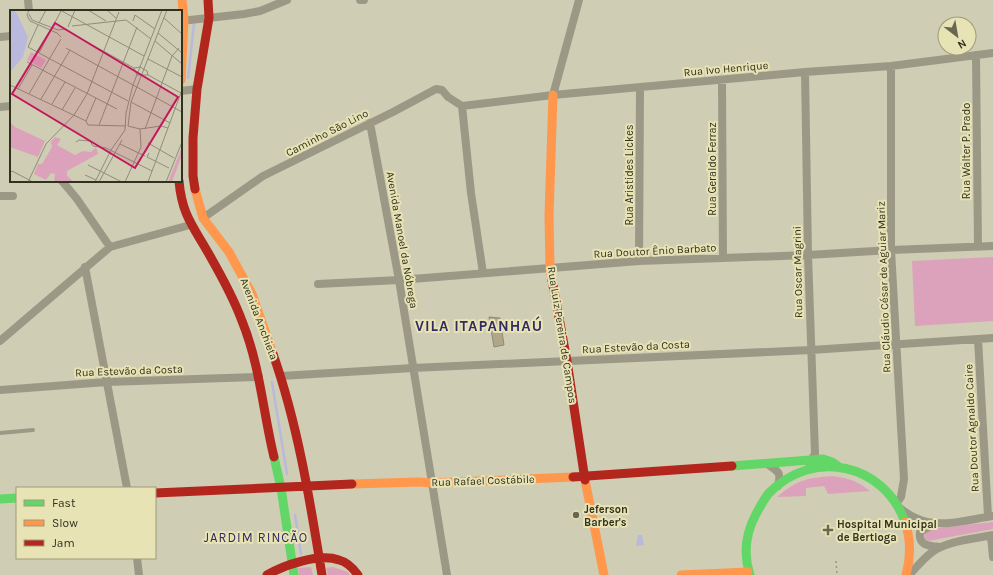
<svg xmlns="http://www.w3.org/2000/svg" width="993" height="575" font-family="Karla,sans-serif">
  <rect width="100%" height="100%" fill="#cfcdb4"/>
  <path fill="#dda2bb" d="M 993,257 L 993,321 L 915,326 L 912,261 Z
    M 832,476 C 850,479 856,480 870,491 L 828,494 L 824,486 L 806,488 L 806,496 L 777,497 C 797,480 806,478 832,476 Z
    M 993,522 L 993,529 L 928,541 L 925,539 L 924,533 L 929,529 Z
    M 311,567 L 313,575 L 299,575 L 298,568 Z
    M 333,567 L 348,572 L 350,575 L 328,575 L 326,568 Z"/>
  <path fill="#b9b9de" d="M 638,535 L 642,535 L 644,545 L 636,546 Z"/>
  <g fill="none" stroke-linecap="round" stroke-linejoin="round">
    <path stroke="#b9b9de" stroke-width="2.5" d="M 188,78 L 194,24
      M 272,382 L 287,474
      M 295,515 L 301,554"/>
  </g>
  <path fill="#b0a689" stroke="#8e8a78" d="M 489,317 L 500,318 L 504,345 L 494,347 Z"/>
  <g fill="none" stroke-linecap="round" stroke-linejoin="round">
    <path stroke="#999786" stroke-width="1.5" stroke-dasharray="2 3" stroke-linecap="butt" d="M 836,561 L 837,575"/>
    <path stroke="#9b9986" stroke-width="4" d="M 0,433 L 33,430"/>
    <path stroke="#9b9986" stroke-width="8" d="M 28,0 L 29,11
      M 360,0 L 364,0
      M 181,21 L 244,14 L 260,11 L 287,0
      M 0,37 L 11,36
      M 976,55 L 978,247
      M 891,66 L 891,250 L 904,479 L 901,497 L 896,504
      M 805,72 L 808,255 L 815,454 L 809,463
      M 722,81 L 723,258
      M 181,91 L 197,89
      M 553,95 L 579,0
      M 462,106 L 553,95 L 805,72 L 891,66 L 993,53
      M 462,106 L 471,193 L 483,273
      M 0,107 L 11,106
      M 370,123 L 399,280 L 447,575
      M 62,181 L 77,199 L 110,247
      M 0,196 L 13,196
      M 203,218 L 263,176 L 393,112 L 436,89 L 442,90 L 448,97 L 462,106
      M 639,261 L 640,88
      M 85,267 L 127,488
      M 318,284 L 399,280 L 639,261 L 808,255 L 891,250 L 993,246
      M 978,339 L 988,516
      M 0,341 L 110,247 L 190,225
      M 281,376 L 413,368 L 811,350 L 993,338
      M 0,390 L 107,382 L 259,377
      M 766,463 C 777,471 782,471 778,486
      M 900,508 C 905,512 910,516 916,518 C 939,529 968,520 992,516
      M 935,523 L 920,532 C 918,546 930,546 940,547
      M 991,536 L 993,557
      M 137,558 L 139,575
      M 909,575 C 916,568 923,559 931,553 C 945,541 974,539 993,535"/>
    <path stroke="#63d668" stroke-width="9" d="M 274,457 L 281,488 L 294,575
      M 732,466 L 823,459 L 832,462 L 839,467
      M 0,499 L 17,498
      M 750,575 C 743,554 746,533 756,514 C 760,507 764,499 769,493 C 813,448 884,463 905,522"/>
    <path stroke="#ff974d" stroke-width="9" d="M 181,80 L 184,20 L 182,0
      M 195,189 L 203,218 L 229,252 L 252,294 L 273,354
      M 552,280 L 550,268 L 549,216 L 553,95
      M 585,480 L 604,575
      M 352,484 L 419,482 L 432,483 L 573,477
      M 905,522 C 911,540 911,557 906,575
      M 681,575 L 748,572"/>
    <path stroke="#b3261e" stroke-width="9" d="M 179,181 C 182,216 194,227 210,256 C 222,277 234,299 242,321 C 260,365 263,412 274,457
      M 195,189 L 193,176 L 193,138 L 197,89 L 209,18 L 208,0
      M 552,280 L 567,361 L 585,480
      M 273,354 C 298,425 310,501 322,575
      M 573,477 L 732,466
      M 155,493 L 352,484
      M 267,575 C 284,565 319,553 339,560 C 347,562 353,568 358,575"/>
  </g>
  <g fill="#696752" stroke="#e7e3b5" stroke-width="1.5">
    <circle cx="576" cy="515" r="4"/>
    <path d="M826 524h4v4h4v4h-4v4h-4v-4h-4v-4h4z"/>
  </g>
  <g text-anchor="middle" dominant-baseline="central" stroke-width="4" stroke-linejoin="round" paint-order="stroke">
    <g font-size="11" fill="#32301e" stroke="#e7e3b5">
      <text transform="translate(726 69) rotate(-5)">Rua Ivo Henrique</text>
      <text transform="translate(327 133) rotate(-27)">Caminho São Lino</text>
      <text transform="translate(966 151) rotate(-90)">Rua Walter P. Prado</text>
      <text transform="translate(712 169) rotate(-90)">Rua Geraldo Ferraz</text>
      <text transform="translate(629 175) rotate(-90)">Rua Aristides Lickes</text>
      <text transform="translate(402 240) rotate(80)">Avenida Manoel da Nóbrega</text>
      <text transform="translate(655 251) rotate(-3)">Rua Doutor Ênio Barbato</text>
      <text transform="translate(798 272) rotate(-91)">Rua Oscar Magrini</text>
      <text transform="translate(884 287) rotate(-92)">Rua Cláudio César de Aguiar Mariz</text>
      <text transform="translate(259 319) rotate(69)">Avenida Anchieta</text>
      <text transform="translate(562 335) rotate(81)">Rua Luiz Pereira de Campos</text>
      <text transform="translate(636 347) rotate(-3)">Rua Estevão da Costa</text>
      <text transform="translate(129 371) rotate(-2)">Rua Estevão da Costa</text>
      <text transform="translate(972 428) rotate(-93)">Rua Doutor Agnaldo Caire</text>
      <text transform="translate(483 481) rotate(-2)">Rua Rafael Costábile</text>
    </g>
    <g font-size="11" font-weight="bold" fill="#32301e" stroke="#e7e3b5" text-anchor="start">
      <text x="584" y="509">Jeferson<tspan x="584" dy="13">Barber's</tspan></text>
      <text x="837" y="524">Hospital Municipal<tspan x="837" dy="13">de Bertioga</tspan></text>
    </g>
    <g font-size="13" letter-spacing="1" fill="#302a65" stroke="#e7e3b5">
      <text x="256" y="537">JARDIM RINCÃO</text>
    </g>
    <g font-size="15" font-weight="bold" letter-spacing="1" fill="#302a65" stroke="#e7e3b5">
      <text x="479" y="326">VILA ITAPANHAÚ</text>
    </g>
  </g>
  <g transform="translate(10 10)">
    <rect width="172" height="172" fill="#cfcdb4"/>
    <path d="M 21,42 L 36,50 L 31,58 L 17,50 ZM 0,112 L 5,117 L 35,131 L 28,147 L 0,137 ZM 45,127 L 51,129 L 47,135 L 65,145 L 73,141 L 81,142 L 86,137 L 88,144 L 57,161 L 57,166 L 64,172 L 44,172 L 45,164 L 41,163 L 36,170 L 24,164 L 28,154 L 32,154 L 42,137 L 41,132 ZM 172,137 L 172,145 L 162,172 L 158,172 Z" fill="#dda2bb"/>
    <path d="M 0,0 L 5,0 L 18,27 L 13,47 L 0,62 Z" fill="#b9b9de"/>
    <path fill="none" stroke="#908e78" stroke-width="1" d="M 19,0 L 17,5 L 20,11 L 47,23 L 51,27M 50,0 L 134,46M 78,0 L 96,11M 97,0 L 106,8M 19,4 L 22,10 L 48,20 L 55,19M 154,8 L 172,24M 123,11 L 125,5 L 145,19M 29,13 L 36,0M 28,15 L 18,37 L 118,91M 62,16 L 116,10 L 141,29M 58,17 L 65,0M 42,18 L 51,1M 148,23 L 172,43M 75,31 L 124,58M 145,31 L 172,54M 56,38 L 172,102M 29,43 L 41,20M 138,49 L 172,67M 17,52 L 107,99M 124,58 L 127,65 L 138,65M 124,58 L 130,57 L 137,61 L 138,65M 138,65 L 171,83M 0,75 L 76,111 L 78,115 L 116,116M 8,79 L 22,55M 19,84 L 51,29M 31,89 L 60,40M 121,92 L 160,113M 42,94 L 55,72M 52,100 L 65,78M 76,111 L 86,88M 89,115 L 127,17M 118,116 L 130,119 L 151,116 L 158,118M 118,116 L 121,92 L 157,0M 135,119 L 162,46 L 169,38M 66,132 L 69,130 L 80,131 L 83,136 L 96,138 L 142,161M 138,133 L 164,148M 110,134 L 135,146M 139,143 L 137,147 L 159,158M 78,155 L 112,172M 0,163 L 2,161 L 23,172M 75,165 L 86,170M 18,172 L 36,134 L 64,105 L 77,84 L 109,2M 85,172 L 101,140 L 115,120 L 116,103 L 123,75 L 152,0M 89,172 L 112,130M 115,172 L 131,137 L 130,119M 138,172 L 172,80M 156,172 L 172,132"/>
    <path fill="#c2185b" fill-opacity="0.15" stroke="#c2185b" stroke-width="2" d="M 45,13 L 168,87 L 125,158 L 2,84 Z"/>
    <rect width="172" height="172" fill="none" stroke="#32301e" stroke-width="2"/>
  </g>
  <rect x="16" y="487" width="140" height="72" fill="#e7e3b5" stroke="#9f9b79"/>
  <rect x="24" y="500" width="20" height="6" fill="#63d668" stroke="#9f9b79"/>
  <text x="52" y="507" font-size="12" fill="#32301e">Fast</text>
  <rect x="24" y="520" width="20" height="6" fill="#ff974d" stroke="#9f9b79"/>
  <text x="52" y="527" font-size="12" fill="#32301e">Slow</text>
  <rect x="24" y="540" width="20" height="6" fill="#b3261e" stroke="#9f9b79"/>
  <text x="52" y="547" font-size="12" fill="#32301e">Jam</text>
  <g transform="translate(957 36) rotate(149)"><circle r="19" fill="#e7e3b5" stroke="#9f9b79"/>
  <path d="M0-3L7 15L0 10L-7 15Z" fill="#696752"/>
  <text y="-6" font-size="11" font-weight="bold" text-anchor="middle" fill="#32301e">N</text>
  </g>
</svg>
